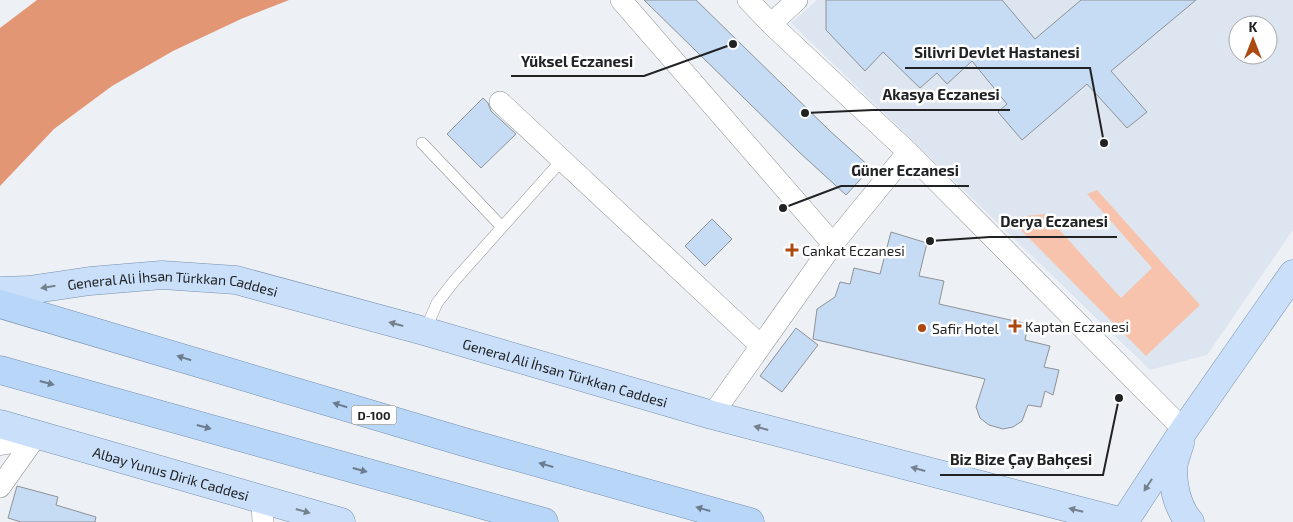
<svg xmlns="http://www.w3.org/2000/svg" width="1293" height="522" font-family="'Exo 2',sans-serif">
  <rect width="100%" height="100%" fill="#edf0f5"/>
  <path fill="#dde6f0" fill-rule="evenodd" d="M 817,0 L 1293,0 L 1293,230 L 1207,355 L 1150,370 L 791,23 ZM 1238,25 L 1268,25 L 1268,55 L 1238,55 Z"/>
  <path fill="#f7c3ac" d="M 1097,190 L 1200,305 L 1146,356 L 1009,218 L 1045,214 L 1121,298 L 1152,268 L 1087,194 Z"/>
  <path fill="#e29674" d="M 37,0 L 289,0 L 241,19 L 173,51 L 112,86 L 54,129 L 0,186 L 0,28 Z"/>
  <path fill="#c6dbf4" stroke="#8f9296" d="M 644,0 L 696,0 L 830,131 L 871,168 L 846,195 L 799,152 Z
    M 826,0 L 1002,0 L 1035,39 L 1081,0 L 1196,0 L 1111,71 L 1147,112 L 1127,128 L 1087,84 L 1022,140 L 998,112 L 1007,104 L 972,61 L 947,84 L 937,73 L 920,88 L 883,52 L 865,71 L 826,30 Z
    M 483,98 L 488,103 L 491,111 L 516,134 L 481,168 L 447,134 Z
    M 712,219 L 732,239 L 705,266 L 685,246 Z
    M 891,232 L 927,243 L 919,276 L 944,281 L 939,304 L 1028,324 L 1025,340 L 1050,346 L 1044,367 L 1059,370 L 1053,395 L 1045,391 L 1041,407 L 1028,405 L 1022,421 L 1013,427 L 1003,429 L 989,425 L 980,418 L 976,407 L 985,379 L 813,339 L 817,309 L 835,297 L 840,282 L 850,284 L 854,268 L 880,274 Z
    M 796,328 L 818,345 L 782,392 L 760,376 Z
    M 17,486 L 58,497 L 56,505 L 96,517 L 95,522 L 21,522 L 8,518 Z"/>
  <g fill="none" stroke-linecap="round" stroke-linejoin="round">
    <g stroke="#8f9396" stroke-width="12">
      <path id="service" d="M 422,143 L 502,227
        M 425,331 L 437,303 L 455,280 L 562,160"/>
    </g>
    <g stroke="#8f9396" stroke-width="22">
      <path id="minor" d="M 621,0 L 833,244
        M 748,0 L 771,24 L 908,152 L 1184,430
        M 771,24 L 797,0
        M 500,102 L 760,345
        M 712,415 L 833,244 L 908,152
        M 0,487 L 37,435
        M 262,499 L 263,522"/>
    </g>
    <g stroke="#8f9396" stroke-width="29">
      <path id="secondary" d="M 0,441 L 37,435"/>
    </g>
    <g stroke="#7790ad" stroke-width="29">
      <g id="primary">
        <path id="s1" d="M 0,291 L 29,290 L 90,281 L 162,275 L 236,280 L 424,331 L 712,415 L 1123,522"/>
        <path id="s2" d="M 0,424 L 341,522"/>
        <path d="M 1180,443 C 1178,449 1176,456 1174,462 C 1171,481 1177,508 1190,522"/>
        <path d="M 1124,522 L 1184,430 L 1293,274"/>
      </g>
    </g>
    <g stroke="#7790ad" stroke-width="29">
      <path id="trunk" d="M 0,304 L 464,442 L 750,522
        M 0,370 L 544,522"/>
    </g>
    <use href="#service" stroke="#fff" stroke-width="11"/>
    <use href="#minor" stroke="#fff" stroke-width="21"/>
    <use href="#secondary" stroke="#fff" stroke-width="28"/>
    <use href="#primary" stroke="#cae0fa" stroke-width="28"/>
    <use href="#trunk" stroke="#b8d6f8" stroke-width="28"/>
  </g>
  <defs><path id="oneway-solid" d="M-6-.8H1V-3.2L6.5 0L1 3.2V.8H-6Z" transform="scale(1.25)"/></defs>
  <g fill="#76818e">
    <use href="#oneway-solid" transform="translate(48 287) rotate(171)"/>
    <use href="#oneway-solid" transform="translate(396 324) rotate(-165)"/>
    <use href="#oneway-solid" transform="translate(761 428) rotate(-165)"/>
    <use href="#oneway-solid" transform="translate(918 469) rotate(-165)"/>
    <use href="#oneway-solid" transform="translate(1148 485) rotate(123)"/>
    <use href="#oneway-solid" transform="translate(1076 510) rotate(-166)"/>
    <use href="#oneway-solid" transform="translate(303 511) rotate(16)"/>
  </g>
  <g fill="#6c7c8e">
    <use href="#oneway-solid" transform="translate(184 358) rotate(-163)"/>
    <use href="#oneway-solid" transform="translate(47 383) rotate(15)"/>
    <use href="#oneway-solid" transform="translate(340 405) rotate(-163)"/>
    <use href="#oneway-solid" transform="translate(204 427) rotate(15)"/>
    <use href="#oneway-solid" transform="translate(546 465) rotate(-164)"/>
    <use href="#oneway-solid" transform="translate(360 470) rotate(15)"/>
    <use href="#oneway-solid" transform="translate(703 509) rotate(-164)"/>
  </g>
  <g fill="#ac4911" stroke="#fff" stroke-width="2">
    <path d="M789.5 242.5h5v5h5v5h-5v5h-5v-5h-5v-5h5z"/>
    <path d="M1012.5 318.5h5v5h5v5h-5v5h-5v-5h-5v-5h5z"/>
    <circle cx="922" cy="328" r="5"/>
  </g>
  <g text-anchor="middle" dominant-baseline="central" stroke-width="5" stroke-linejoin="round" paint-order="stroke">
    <rect fill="#fff" stroke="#646465" stroke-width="1" x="351.5" y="405.5" width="45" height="19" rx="4"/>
    <g font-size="12" font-weight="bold" fill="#212223">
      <text x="374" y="415">D-100</text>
    </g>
    <g font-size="14" fill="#212223" stroke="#fff" text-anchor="start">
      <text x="802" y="250">Cankat Eczanesi</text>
      <text x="1025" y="326">Kaptan Eczanesi</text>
      <text x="932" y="328">Safir Hotel</text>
    </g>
    <g font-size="14" fill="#212223" stroke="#fff">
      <text stroke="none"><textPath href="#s1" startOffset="174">General Ali İhsan Türkkan Caddesi</textPath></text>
      <text stroke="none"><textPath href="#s1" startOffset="579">General Ali İhsan Türkkan Caddesi</textPath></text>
      <text stroke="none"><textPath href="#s2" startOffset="178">Albay Yunus Dirik Caddesi</textPath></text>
    </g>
  </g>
  <path fill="none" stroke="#212223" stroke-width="2" d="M1104 143L1090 68H905M733 44L644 76H511M805 113L873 110H1010M783 208L841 186H969M930 241L990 237H1117M1119 398L1103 475H940"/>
  <g fill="#212223" stroke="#fff" stroke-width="2">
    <circle cx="1104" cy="143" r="5"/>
    <circle cx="733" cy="44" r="5"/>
    <circle cx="805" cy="113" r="5"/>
    <circle cx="783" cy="208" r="5"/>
    <circle cx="930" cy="241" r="5"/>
    <circle cx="1119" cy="398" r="5"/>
  </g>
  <g font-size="15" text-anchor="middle" font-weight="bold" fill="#212223" stroke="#fff" stroke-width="5" stroke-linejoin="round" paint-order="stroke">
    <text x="997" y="58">Silivri Devlet Hastanesi</text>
    <text x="577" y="67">Yüksel Eczanesi</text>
    <text x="941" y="100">Akasya Eczanesi</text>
    <text x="905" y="176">Güner Eczanesi</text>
    <text x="1054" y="227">Derya Eczanesi</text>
    <text x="1021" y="465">Biz Bize Çay Bahçesi</text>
  </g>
  <g transform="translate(1253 40)"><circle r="24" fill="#ffffff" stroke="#a6a7a7"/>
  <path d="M0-4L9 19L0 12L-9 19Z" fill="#ac4911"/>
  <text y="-8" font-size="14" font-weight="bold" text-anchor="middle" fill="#212223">K</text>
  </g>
</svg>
